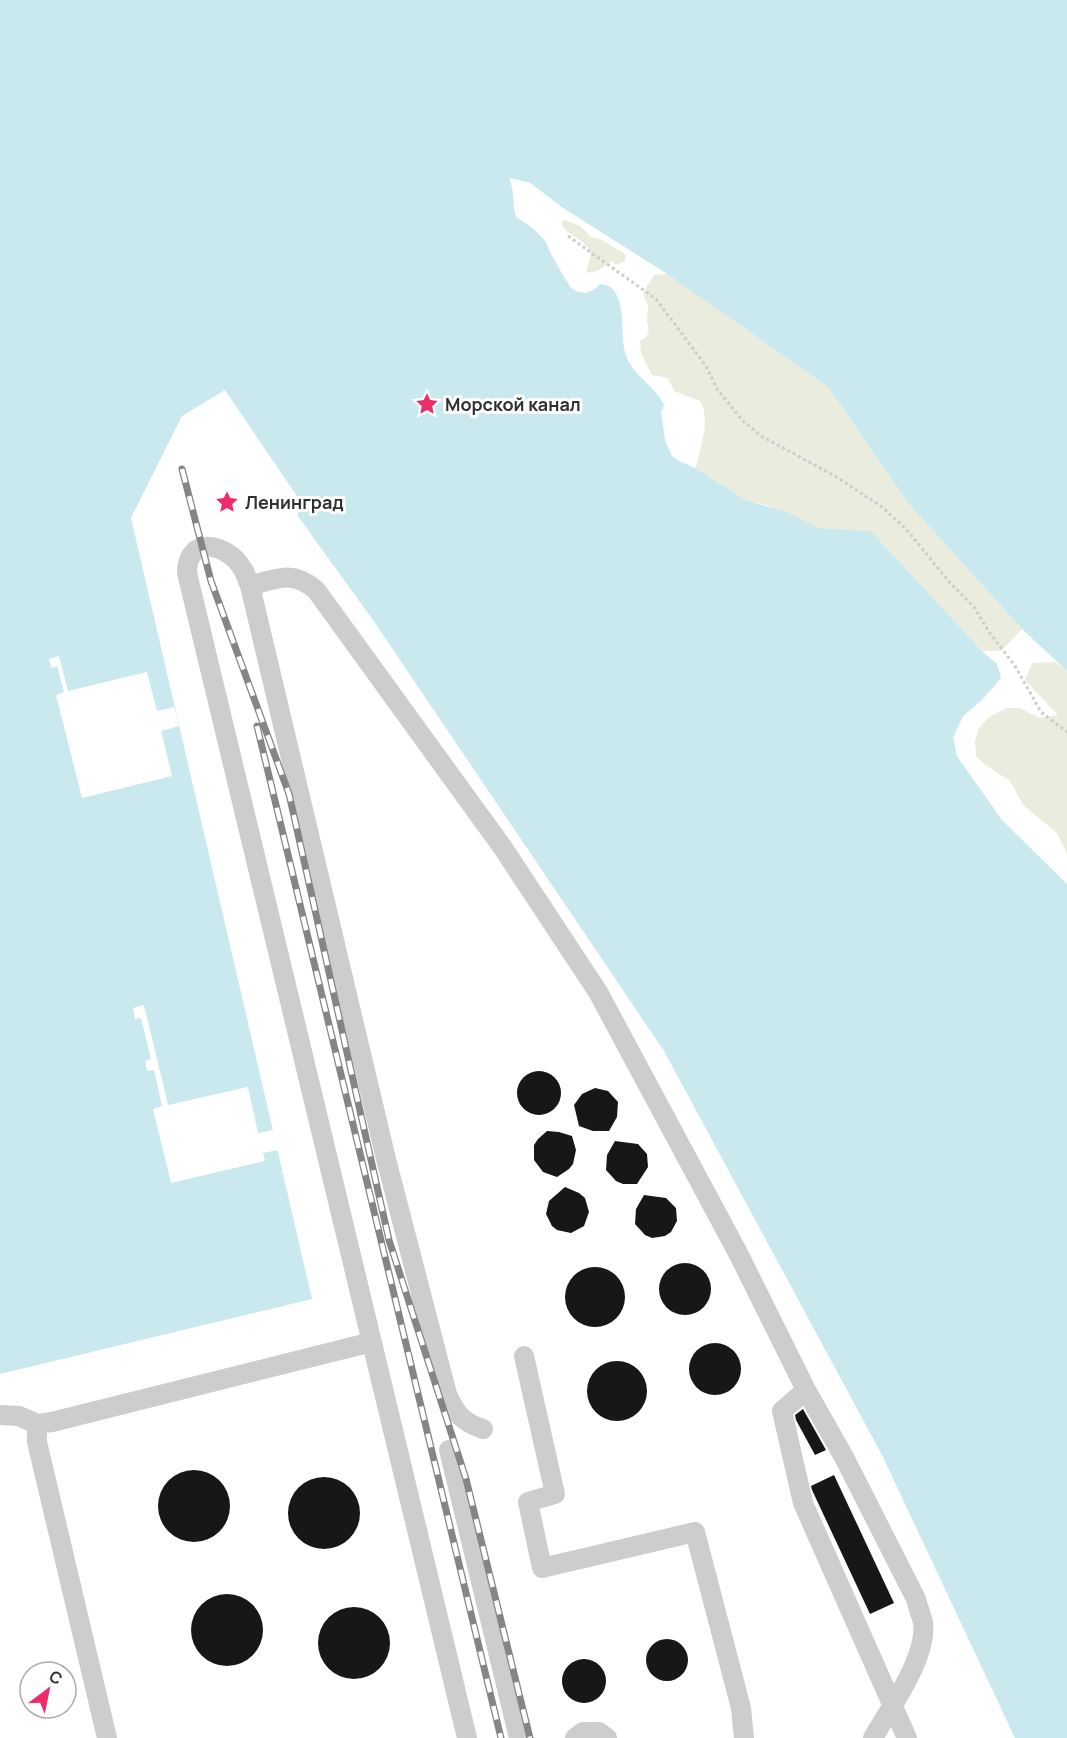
<svg xmlns="http://www.w3.org/2000/svg" width="1067" height="1738" font-family="Manrope,sans-serif">
  <rect width="100%" height="100%" fill="#fff"/>
  <path fill="#eaeddd" d="M 565,220 L 580,226 L 591,237 L 602,240 L 625,254 L 625,261 L 617,265 L 612,261 L 597,271 L 587,273 C 586,265 593,257 589,249 C 582,238 565,235 561,222 Z
    M 667,274 L 828,387 L 909,504 L 1022,629 L 1001,651 L 982,651 L 871,531 L 818,528 L 769,506 L 746,500 L 695,468 C 701,448 711,419 700,401 L 674,391 L 668,378 L 652,375 L 641,353 L 640,341 L 646,337 L 649,332 L 647,321 L 648,306 L 643,293 L 654,275 Z
    M 1056,662 L 1067,671 L 1067,854 L 1057,833 L 1023,805 L 1010,781 L 984,764 L 976,756 L 975,741 L 979,728 L 989,717 L 1006,708 L 1020,708 L 1039,718 L 1058,715 L 1025,680 L 1032,663 Z"/>
  <path fill="#c9e9ee" d="M 0,0 L 1067,0 L 1067,671 L 1022,629 L 909,504 L 828,387 L 667,274 L 563,208 L 530,183 L 509,178 C 515,193 512,202 516,217 C 526,223 538,231 545,241 C 555,257 562,281 578,292 L 593,290 L 600,284 C 628,284 620,333 625,352 C 630,374 655,385 664,405 L 661,412 L 665,440 L 672,456 L 677,460 L 695,468 L 746,500 L 789,513 L 818,528 L 871,531 L 982,651 L 997,664 L 1001,678 L 981,701 L 963,716 L 953,738 L 957,756 L 1002,820 L 1067,884 L 1067,1738 L 1015,1738 L 882,1455 L 664,1051 L 373,620 L 297,515 L 303,505 L 225,390 L 182,416 L 131,518 L 312,1299 L 0,1374 Z"/>
  <path fill="#fff" d="M 509,178 L 530,183 L 563,208 L 667,274 L 662,274 L 562,211 L 529,186 L 514,182 L 518,191 L 517,206 L 519,215 L 533,224 L 547,238 L 553,253 L 574,286 L 584,290 L 599,281 L 608,281 L 616,286 L 620,295 L 618,298 L 614,288 L 607,284 L 600,284 L 594,290 L 585,293 L 578,292 L 571,288 L 551,254 L 545,240 L 531,227 L 516,217 L 514,206 L 515,192 Z
    M 59,656 L 68,691 L 147,672 L 157,711 L 174,707 L 179,726 L 161,731 L 172,776 L 82,798 L 56,695 L 64,692 L 57,666 L 51,668 L 49,659 Z
    M 144,1005 L 168,1105 L 248,1087 L 258,1133 L 273,1130 L 278,1150 L 263,1153 L 265,1161 L 171,1183 L 153,1109 L 162,1106 L 154,1070 L 147,1071 L 145,1061 L 151,1059 L 141,1018 L 135,1019 L 133,1008 Z"/>
  <path fill="#171717" d="M517 1093a22 22 0 1 1 44 0a22 22 0 1 1-44 0Z
    M 595,1088 L 608,1091 L 618,1102 L 617,1117 L 609,1131 L 593,1131 L 579,1126 L 574,1105 L 582,1094 Z
    M 547,1131 L 559,1132 L 572,1136 L 576,1150 L 573,1164 L 569,1169 L 557,1177 L 543,1172 L 534,1160 L 534,1145 L 538,1139 Z
    M 615,1141 L 638,1144 L 647,1154 L 648,1167 L 637,1184 L 623,1184 L 616,1181 L 606,1170 L 607,1155 Z
    M 565,1187 L 579,1193 L 585,1198 L 589,1212 L 584,1226 L 571,1233 L 557,1230 L 552,1226 L 546,1214 L 549,1201 Z
    M 644,1195 L 666,1198 L 676,1208 L 677,1221 L 671,1232 L 665,1236 L 652,1238 L 645,1235 L 635,1224 L 636,1209 Z
    M659 1289a26 26 0 1 1 52 0a26 26 0 1 1-52 0Z
    M565 1297a30 30 0 1 1 60 0a30 30 0 1 1-60 0Z
    M689 1369a26 26 0 1 1 52 0a26 26 0 1 1-52 0Z
    M587 1391a30 30 0 1 1 60 0a30 30 0 1 1-60 0Z
    M 803,1409 L 826,1450 L 815,1455 L 796,1420 L 795,1415 Z
    M158 1506a36 36 0 1 1 72 0a36 36 0 1 1-72 0Z
    M 834,1475 L 894,1603 L 870,1614 L 812,1490 L 811,1486 Z
    M288 1513a36 36 0 1 1 72 0a36 36 0 1 1-72 0Z
    M191 1630a36 36 0 1 1 72 0a36 36 0 1 1-72 0Z
    M318 1643a36 36 0 1 1 72 0a36 36 0 1 1-72 0Z
    M646 1660a21 21 0 1 1 42 0a21 21 0 1 1-42 0Z
    M562 1681a22 22 0 1 1 44 0a22 22 0 1 1-44 0Z"/>
  <g fill="none" stroke-linecap="round" stroke-linejoin="round">
    <path stroke="#cdcdcd" stroke-width="3" stroke-dasharray="3 3" stroke-linecap="butt" d="M 568,236 L 656,299 L 706,366 L 717,389 L 742,420 L 761,436 L 835,476 L 882,507 L 906,529 L 950,583 L 974,607 L 989,632 L 1015,666 L 1041,712 L 1067,732"/>
    <path stroke="#cdcdcd" stroke-width="20" d="M 250,586 C 277,578 293,570 316,590 L 503,848 L 598,992 L 738,1253 L 806,1390 L 845,1459 L 916,1599 C 918,1607 921,1615 923,1622 C 928,1657 890,1708 873,1738
      M 524,1356 L 555,1494 L 528,1502 L 542,1568 L 695,1532 L 741,1708 L 744,1738
      M 806,1390 L 782,1411 L 803,1503 L 907,1738
      M 0,1415 L 19,1416 L 37,1424 L 52,1422 L 372,1342
      M 37,1424 L 37,1442 L 107,1738
      M 449,1450 L 519,1738
      M 467,1738 L 187,573 C 187,534 228,544 242,568 C 246,573 247,580 250,586 L 386,1159 L 447,1394 C 456,1414 462,1422 483,1429
      M 575,1738 L 583,1732 L 599,1732 L 607,1738"/>
    <g stroke="#858585" stroke-width="7">
      <path id="rail" d="M 182,469 L 211,581 L 289,794 L 389,1240 L 466,1479 L 530,1738
        M 257,726 L 501,1738"/>
    </g>
    <use href="#rail" stroke="#fff" stroke-width="4.5" stroke-dasharray="14" stroke-linecap="butt"/>
  </g>
  <defs>
    <g id="sight-bare" transform="scale(1.8)"><path d="M0-6L1.8-2.2L6-1.7L2.9 1.2L3.7 5.4L0 3.3L-3.7 5.4L-2.9 1.2L-6-1.7L-1.8-2.2Z" fill="#ed2c6c" stroke="#fff" stroke-width="2.5" paint-order="stroke"/></g>
  </defs>
  <g fill-rule="evenodd">
    <use href="#sight-bare" x="427" y="404"/>
    <use href="#sight-bare" x="227" y="502"/>
  </g>
  <g text-anchor="middle" dominant-baseline="central" stroke-width="6" stroke-linejoin="round" paint-order="stroke">
    <g font-size="18" font-weight="bold" fill="#303030" stroke="#fff" text-anchor="start">
      <text x="445" y="404">Морской канал</text>
      <text x="245" y="502">Ленинград</text>
    </g>
  </g>
  <g transform="translate(48 1690) rotate(32)"><circle r="28" fill="#ffffff" stroke="#acacac" stroke-width="1.5"/>
  <path d="M0-4.5L10 22L0 15L-10 22Z" fill="#ed2c6c"/>
  <text y="-9" font-size="16" font-weight="bold" text-anchor="middle" fill="#303030">С</text>
  </g>
</svg>
